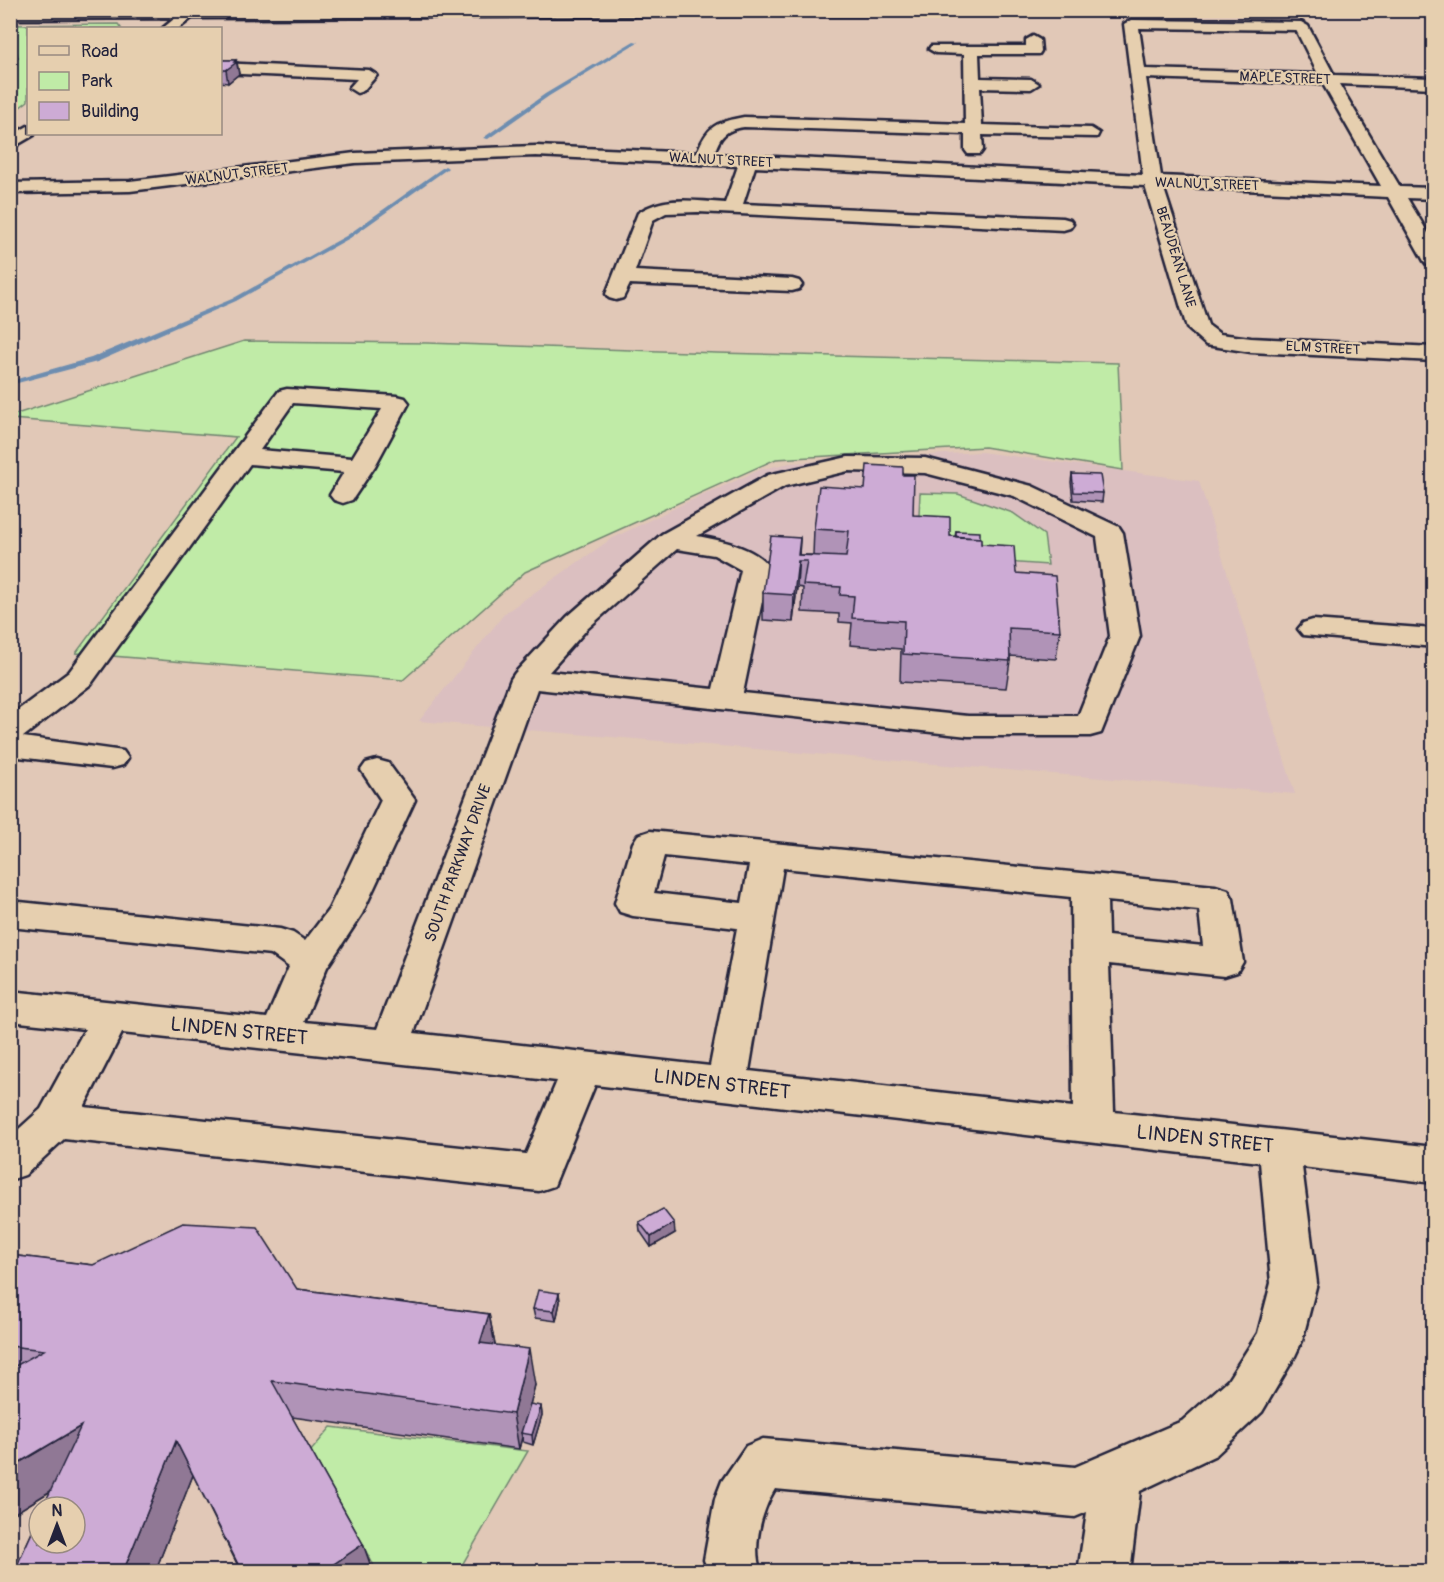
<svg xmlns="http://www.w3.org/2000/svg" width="1444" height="1582" font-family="Pangolin,sans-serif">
  <rect width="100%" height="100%" fill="#e1c8b7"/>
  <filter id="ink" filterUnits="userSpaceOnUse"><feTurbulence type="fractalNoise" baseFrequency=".0167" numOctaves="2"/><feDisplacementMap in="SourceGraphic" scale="12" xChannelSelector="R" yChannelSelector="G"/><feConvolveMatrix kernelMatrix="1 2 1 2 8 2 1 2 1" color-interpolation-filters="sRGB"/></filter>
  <g filter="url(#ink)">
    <path fill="#dbbfc0" d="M 981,452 L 1199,481 L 1295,794 L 419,721 L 505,613 L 611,539 L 683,504 L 762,469 L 790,463 Z"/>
    <path fill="#c0eba7" stroke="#718671" stroke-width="1.5" d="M 118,24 L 121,28 L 28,28 L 28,101 L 11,114 L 11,25 Z
      M 244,341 L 427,343 L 717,353 L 1118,363 L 1123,470 L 985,447 L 776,459 L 525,572 L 403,680 L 76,653 L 236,437 L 11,419 L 10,416 Z
      M 920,493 L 958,494 L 1013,513 L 1044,535 L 1048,565 L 979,560 L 918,538 Z
      M 331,1427 L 528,1451 L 458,1572 L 377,1571 L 310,1452 Z"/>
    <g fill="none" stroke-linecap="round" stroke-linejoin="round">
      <path fill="#6d8db0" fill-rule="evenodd" d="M 634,41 L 638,42 L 549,96 L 488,139 L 483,138 L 545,94 Z
        M 445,166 L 448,168 L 447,169 L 350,238 L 236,301 L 97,362 L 10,385 L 10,381 L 91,358 L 232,299 L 346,236 Z"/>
      <g stroke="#22223b" stroke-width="5">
        <path id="minor" d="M 185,10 L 202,10 L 179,28 L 163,28 Z
          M 1131,20 L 1301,22 L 1308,26 L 1334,75 L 1434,78 L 1434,88 L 1339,84 L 1400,187 L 1434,188 L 1434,199 L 1407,198 L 1434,243 L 1434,267 L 1427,265 L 1424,261 L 1388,197 L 1163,186 L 1208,325 L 1220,334 L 1251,338 L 1434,347 L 1434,361 L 1251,352 L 1206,345 L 1187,328 L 1145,186 L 755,167 L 743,204 L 1063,218 L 1070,220 L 1073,224 L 1070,228 L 1063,230 L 698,212 L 666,213 L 653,220 L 635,271 L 792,279 L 799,281 L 802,285 L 799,289 L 792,291 L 630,284 L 623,298 L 616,300 L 609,298 L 606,294 L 638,213 C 663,195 696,201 725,203 L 738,166 L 536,156 L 355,163 L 130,191 L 10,193 L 10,183 L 130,181 L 355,153 L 536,146 L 697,153 C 707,126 716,122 744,117 L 965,124 L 964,54 L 936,53 L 929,49 L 931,46 L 1026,46 L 1026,40 L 1033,36 L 1040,40 L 1041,51 L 1039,54 L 979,54 L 980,78 L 1031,79 L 1039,84 L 1031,89 L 980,88 L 982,125 L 1091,128 L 1099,133 L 1097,137 L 982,135 L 983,150 L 980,154 L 968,154 L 965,150 L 965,134 L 744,127 C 725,130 720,136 714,154 L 1143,175 L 1124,24 ZM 1139,28 L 1296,30 L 1318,74 L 1145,69 ZM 1146,78 L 1323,84 L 1381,186 L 1161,176 Z
          M 220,63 L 369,70 L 377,75 L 363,91 L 357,93 L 349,88 L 357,79 L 220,73 Z
          M 28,126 L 28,134 L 34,135 L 10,149 L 10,136 Z
          M 287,389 L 397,396 L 405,398 L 409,403 L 375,466 L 352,500 L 343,503 L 334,500 L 330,495 L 344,472 L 250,464 L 91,684 L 23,737 L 123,751 L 128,758 L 123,765 L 112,768 L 10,756 L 10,716 L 69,672 L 279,391 ZM 293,403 L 382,409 L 352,458 L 260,450 Z
          M 848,457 L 925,458 L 1032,486 L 1119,527 L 1123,533 L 1140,636 L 1101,733 L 1090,736 L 968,736 L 537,689 L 414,1033 L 710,1066 L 737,928 L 633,916 L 620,912 L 615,903 L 633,843 L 638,835 L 650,831 L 1215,886 L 1228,890 L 1233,899 L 1243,962 L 1237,972 L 1224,976 L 1109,964 L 1114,1112 L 1434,1147 L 1434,1183 L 1302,1167 L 1317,1283 L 1302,1341 L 1295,1356 L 1262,1412 L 1216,1455 L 1140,1491 L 1130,1572 L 1078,1572 L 1087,1512 L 1075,1517 L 775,1489 C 762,1510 751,1547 761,1572 L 709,1572 L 704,1560 L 715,1499 L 722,1481 L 746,1446 L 763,1439 L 1075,1467 L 1182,1421 L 1228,1380 L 1258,1333 L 1271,1283 L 1260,1162 L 595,1085 L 554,1186 L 539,1191 L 64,1139 L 25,1175 L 10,1180 L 10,1137 L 41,1109 L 85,1029 L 10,1021 L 10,991 L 267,1018 L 289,967 L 271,954 L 10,927 L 10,901 L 280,929 L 293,933 L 305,941 L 329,909 L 381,800 L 361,770 L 366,763 L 377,760 L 388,763 L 415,800 L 362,914 L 327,967 L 304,1022 L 377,1029 L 511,679 L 515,673 L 567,617 L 662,534 L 768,475 ZM 848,471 L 925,473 L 1014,496 L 1097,537 L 1110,636 L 1078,716 L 968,716 L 743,693 L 769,567 C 755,547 720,540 697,536 L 785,486 ZM 677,549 L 714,555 L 741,570 L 713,689 L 549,672 L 587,629 ZM 664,856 L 749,865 L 742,903 L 654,893 ZM 783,868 L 1071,897 L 1073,1107 L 749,1071 ZM 1107,901 L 1199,910 L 1203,946 L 1108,936 ZM 122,1033 L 557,1081 L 526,1154 L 84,1107 Z
          M 1313,620 L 1434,629 L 1434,647 L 1303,635 L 1298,629 L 1303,623 Z"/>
      </g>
      <g stroke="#22223b" stroke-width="5">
        <path id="highway" d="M 1106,10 L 1099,14 L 10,19 L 10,11 Z"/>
      </g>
      <use href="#minor" fill="#e6cfaf" fill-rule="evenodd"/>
      <use href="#highway" fill="#e6cfaf" fill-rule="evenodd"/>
    </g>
    <path fill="#b093b7" stroke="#22223b" stroke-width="1.5" d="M 220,60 L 236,60 L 237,62 L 239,74 L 228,83 L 220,82 Z
      M 1072,474 L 1103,493 L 1102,502 L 1073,500 L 1071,482 Z
      M 903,475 L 913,515 L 950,536 L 955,537 L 956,531 L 980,538 L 981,544 L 1016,573 L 1060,631 L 1056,659 L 1010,656 L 1010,661 L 1006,688 L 900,682 L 901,649 L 850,645 L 852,623 L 839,622 L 839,614 L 802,612 L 803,588 L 797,587 L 793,622 L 763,620 L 763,593 L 800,538 L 799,555 L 813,555 L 814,529 L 865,489 Z
      M 639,1222 L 675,1233 L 651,1247 L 640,1231 Z
      M 10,1255 L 297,1289 L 489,1314 L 495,1345 L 535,1385 L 529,1408 L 541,1406 L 542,1415 L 533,1445 L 523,1442 L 522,1437 L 519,1449 L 292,1417 L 363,1544 L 373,1572 L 241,1572 L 193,1475 L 155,1572 L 14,1572 L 51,1491 L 10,1516 Z
      M 559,1293 L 560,1302 L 556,1321 L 535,1318 L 533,1309 Z"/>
    <path fill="#907895" stroke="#22223b" stroke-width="1.5" d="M 13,40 L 18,58 L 10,60 L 10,41 Z
      M 236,60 L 239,74 L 228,83 L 226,70 Z
      M 800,538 L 797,587 L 793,622 L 794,595 Z
      M 674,1223 L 675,1233 L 651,1247 L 651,1237 Z
      M 559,1293 L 560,1302 L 556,1321 L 554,1311 Z
      M 489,1314 L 496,1350 L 480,1343 Z
      M 529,1349 L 535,1385 L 523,1433 L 521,1433 L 522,1437 L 519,1449 L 513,1414 Z
      M 541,1406 L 542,1415 L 533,1445 L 532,1435 Z
      M 81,1426 L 101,1460 L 10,1516 L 10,1468 Z
      M 176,1441 L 193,1475 L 155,1572 L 123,1572 Z
      M 363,1544 L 373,1572 L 334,1572 L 331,1566 Z"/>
    <path fill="#cdabd5" stroke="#22223b" stroke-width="1.5" d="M 220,60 L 236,60 L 234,62 L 237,62 L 226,70 L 220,70 Z
      M 867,465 L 903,467 L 903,475 L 914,475 L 913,515 L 950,517 L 950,536 L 981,538 L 981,544 L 1014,546 L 1016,573 L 1055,576 L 1060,631 L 1009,628 L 1010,661 L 903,654 L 904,621 L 852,618 L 854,596 L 840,595 L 841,587 L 803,585 L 807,561 L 798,561 L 794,595 L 763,593 L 771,536 L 800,538 L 798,555 L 846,557 L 849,531 L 814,529 L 819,486 L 865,489 Z
      M 1072,474 L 1100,475 L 1103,493 L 1074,492 Z
      M 956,531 L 980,532 L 980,538 L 956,537 Z
      M 663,1209 L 674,1223 L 651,1237 L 639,1222 Z
      M 183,1223 L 257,1227 L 297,1289 L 489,1314 L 480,1343 L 529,1349 L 513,1414 L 272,1381 L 363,1544 L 331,1566 L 335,1572 L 242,1572 L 176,1441 L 123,1572 L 14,1572 L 39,1517 L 39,1543 L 75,1543 L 75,1507 L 43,1507 L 81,1426 L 10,1468 L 10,1369 L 44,1350 L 10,1346 L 10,1255 L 93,1265 Z
      M 538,1290 L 559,1293 L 554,1311 L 533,1309 Z
      M 530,1404 L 541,1406 L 532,1435 L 521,1433 Z"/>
  </g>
  <g text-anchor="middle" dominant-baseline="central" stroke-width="4.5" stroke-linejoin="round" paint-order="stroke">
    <g font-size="14" fill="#22223b" stroke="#e6cfaf">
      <text transform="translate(1285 78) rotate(2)">MAPLE STREET</text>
      <text transform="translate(721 160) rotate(3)">WALNUT STREET</text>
      <text transform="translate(237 174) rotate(-7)">WALNUT STREET</text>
      <text transform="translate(1207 184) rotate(2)">WALNUT STREET</text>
      <text transform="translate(1176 257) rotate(73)">BEAUDEAN LANE</text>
      <text transform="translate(1323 348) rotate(3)">ELM STREET</text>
    </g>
    <g font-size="16" fill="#22223b" stroke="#e6cfaf">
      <text transform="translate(458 863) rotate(-70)">SOUTH PARKWAY DRIVE</text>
    </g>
    <g font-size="20" fill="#22223b" stroke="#e6cfaf">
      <text transform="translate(239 1031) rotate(6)">LINDEN STREET</text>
      <text transform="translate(722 1084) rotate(7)">LINDEN STREET</text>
      <text transform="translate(1205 1139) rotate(6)">LINDEN STREET</text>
    </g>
  </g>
  <rect width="1444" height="1582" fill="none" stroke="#e6cfaf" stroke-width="36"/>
  <rect x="18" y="18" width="1408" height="1546" fill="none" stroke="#22223b" stroke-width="2" filter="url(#ink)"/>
  <rect x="27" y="27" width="195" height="108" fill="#e6cfaf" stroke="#988a81" stroke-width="1.5"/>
  <rect x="39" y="46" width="30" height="9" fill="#e6cfaf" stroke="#988a81" stroke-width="1.5"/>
  <text x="81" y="57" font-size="18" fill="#22223b">Road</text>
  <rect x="39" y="72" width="30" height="18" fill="#c0eba7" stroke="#988a81" stroke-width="1.5"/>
  <text x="81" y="87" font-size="18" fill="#22223b">Park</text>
  <rect x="39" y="102" width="30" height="18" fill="#cdabd5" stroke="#988a81" stroke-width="1.5"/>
  <text x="81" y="117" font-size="18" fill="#22223b">Building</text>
  <g transform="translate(57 1525)"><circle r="28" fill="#e6cfaf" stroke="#988a81" stroke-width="1.5"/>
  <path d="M0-4.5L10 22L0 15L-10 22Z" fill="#22223b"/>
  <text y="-9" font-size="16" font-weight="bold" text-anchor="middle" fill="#22223b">N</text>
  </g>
</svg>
